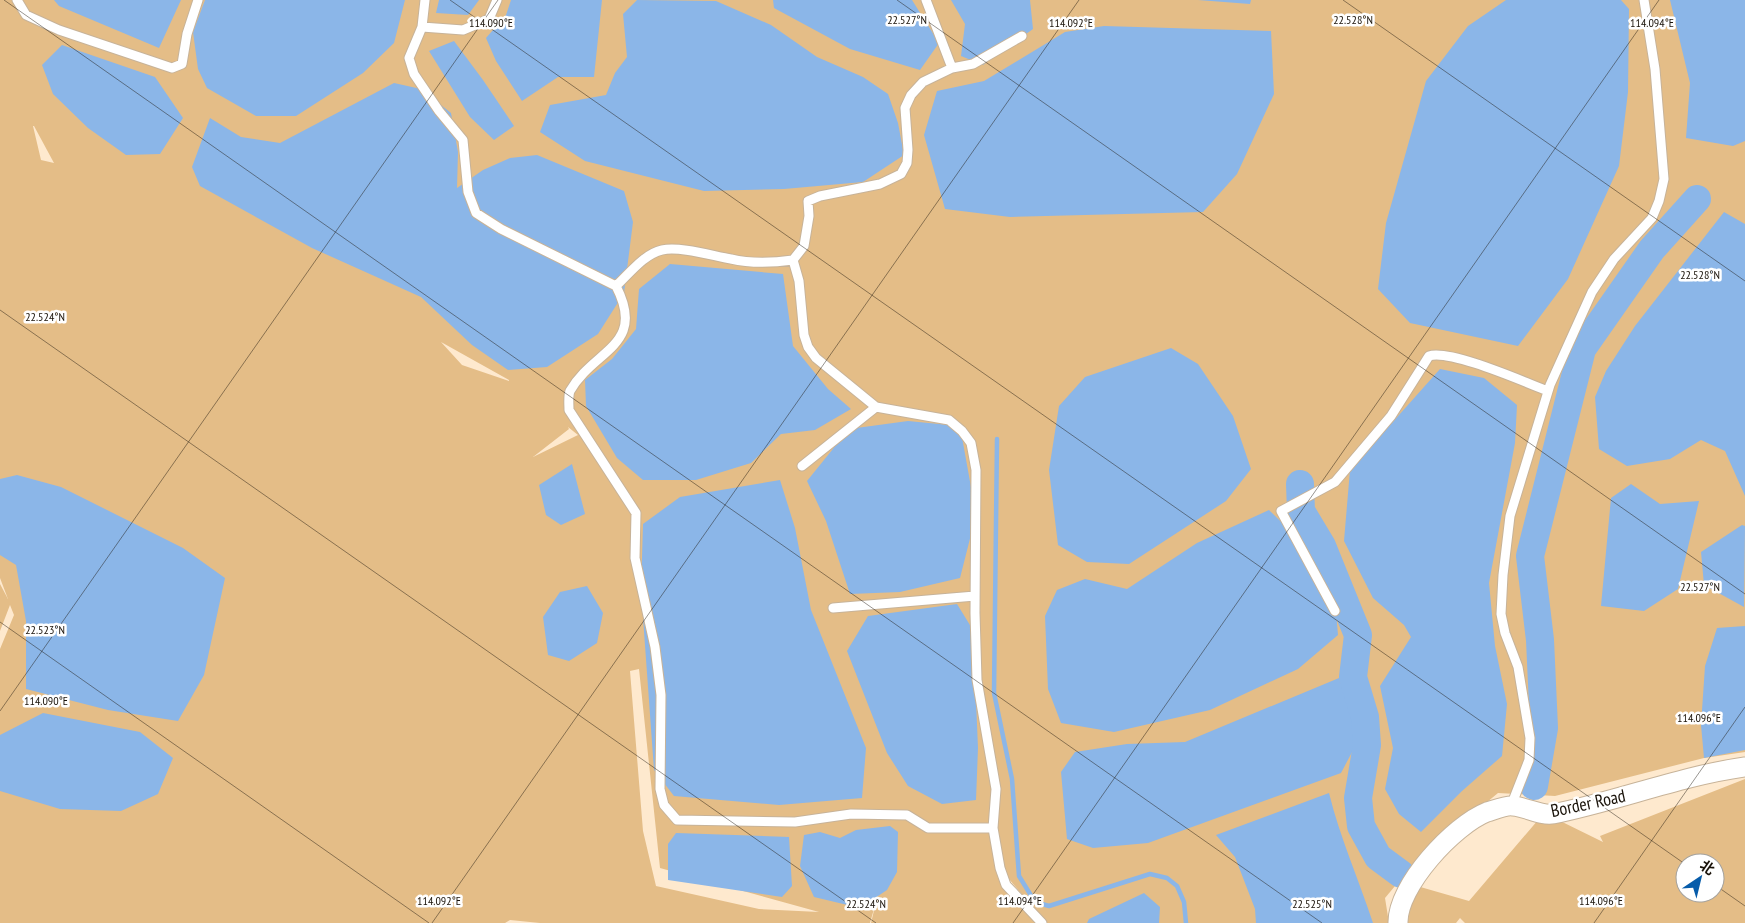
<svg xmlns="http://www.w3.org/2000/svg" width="1745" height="923" font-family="'PT Sans Narrow','Noto Sans SC',sans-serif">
  <rect width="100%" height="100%" fill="#fee9ce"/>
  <path fill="#e4bd87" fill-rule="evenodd" d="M 0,0 L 1745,0 L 1745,752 L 1704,758 L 1555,796 L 1498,793 L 1415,862 L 1385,898 L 1389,923 L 1046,923 L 1004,873 L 1025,906 L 1042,923 L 871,923 L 877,898 L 870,923 L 540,923 L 510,920 L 505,923 L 0,923 L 0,649 L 14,615 L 10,605 L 0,631 L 0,584 L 8,599 L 0,578 ZM 33,126 L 34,126 L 54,163 L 41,160 ZM 441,342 L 509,380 L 509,381 L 462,365 ZM 568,427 L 578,435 L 533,457 L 569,429 ZM 639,669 L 660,868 L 819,912 L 759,909 L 656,886 L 643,831 L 630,671 Z
    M 1745,779 L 1745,923 L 1465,923 L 1460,918 L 1456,923 L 1405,923 L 1410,884 L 1469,901 L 1544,813 L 1603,842 L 1600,836 ZM 1685,863 L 1715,863 L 1715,893 L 1685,893 Z"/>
  <path fill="#8bb6e8" d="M 54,0 L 181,0 L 159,48 L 59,6 Z
    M 205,0 L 405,0 L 394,43 L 363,73 L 296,116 L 256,116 L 207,88 L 198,69 L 193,32 Z
    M 439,0 L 479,0 L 468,15 L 436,13 Z
    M 511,0 L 602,0 L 594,77 L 558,77 L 522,101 L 496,61 L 486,38 L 506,15 Z
    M 637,0 L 716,1 L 771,25 L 817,57 L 863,77 L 888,94 L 898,123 L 904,155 L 863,182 L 784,189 L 704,191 L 585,161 L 540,132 L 550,105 L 606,95 L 615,73 L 627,57 L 623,14 Z
    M 773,0 L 912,0 L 939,43 L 920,70 L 850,49 L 774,8 Z
    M 951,0 L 1030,0 L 1033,29 L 983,65 L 961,56 L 965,24 Z
    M 1198,0 L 1251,0 L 1250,4 Z
    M 1506,0 L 1621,0 L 1629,9 L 1628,92 L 1619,166 L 1568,279 L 1518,346 L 1410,323 L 1378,289 L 1386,223 L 1426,81 L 1468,26 Z
    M 1670,0 L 1745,0 L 1745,141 L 1733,146 L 1686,138 L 1690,83 Z
    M 1104,26 L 1271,31 L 1274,94 L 1237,174 L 1203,212 L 1010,217 L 945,209 L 924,135 L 937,91 L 984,81 L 1065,32 Z
    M 454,41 L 483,80 L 514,126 L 494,140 L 470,117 L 429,51 Z
    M 62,45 L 155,77 L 183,118 L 160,154 L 126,155 L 88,128 L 53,94 L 42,65 Z
    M 394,83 L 421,89 L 451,113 L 458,152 L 457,188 L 483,170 L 510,158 L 537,155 L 624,191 L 633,222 L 624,293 L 598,334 L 547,367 L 508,370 L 472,345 L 421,297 L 312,248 L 200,186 L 192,167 L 210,118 L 241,137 L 280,143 Z
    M 1724,212 L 1745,224 L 1745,496 L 1725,451 L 1701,440 L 1670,459 L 1627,466 L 1599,449 L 1595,397 L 1606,371 L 1635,326 Z
    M 670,264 L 783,274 L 793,346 L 828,389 L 851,409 L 815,430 L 781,434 L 751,463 L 696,480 L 643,480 L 617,458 L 586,406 L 585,380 L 612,359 L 636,329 L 639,289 Z
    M 1171,348 L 1198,364 L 1233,416 L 1251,469 L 1226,501 L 1129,564 L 1087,562 L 1058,545 L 1049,470 L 1059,406 L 1085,377 Z
    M 1440,369 L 1484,378 L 1517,405 L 1515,443 L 1489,583 L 1495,646 L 1507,704 L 1502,756 L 1462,791 L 1421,832 L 1399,814 L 1385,789 L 1393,748 L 1380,686 L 1411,637 L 1404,625 L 1373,598 L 1344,541 L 1350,470 Z
    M 908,421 L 960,426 L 976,515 L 960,578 L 900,592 L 850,594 L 826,521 L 807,481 L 849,429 Z
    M 572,464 L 585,514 L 561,525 L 546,515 L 539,485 Z
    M 17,475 L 61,487 L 183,548 L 225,578 L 204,675 L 178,721 L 108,710 L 26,689 L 26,621 L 16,565 L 0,555 L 0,479 Z
    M 780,480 L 795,528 L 811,610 L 866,748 L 862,798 L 779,805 L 674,796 L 654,770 L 641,590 L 643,524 L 680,497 Z
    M 1631,484 L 1660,504 L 1699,501 L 1678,589 L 1644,611 L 1601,606 L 1611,498 Z
    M 1269,510 L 1303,543 L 1335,599 L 1338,635 L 1298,669 L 1210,710 L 1114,732 L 1061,723 L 1048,689 L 1045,616 L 1057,590 L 1085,579 L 1127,589 L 1197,543 Z
    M 1742,525 L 1745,526 L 1744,607 L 1704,585 L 1701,552 Z
    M 587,586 L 603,613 L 597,643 L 569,661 L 548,655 L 543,617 L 560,592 Z
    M 957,604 L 973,630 L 978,748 L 976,800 L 942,804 L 908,786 L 887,753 L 847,651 L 868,616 Z
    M 1745,626 L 1745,750 L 1704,758 L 1701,725 L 1705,666 L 1717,628 Z
    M 1339,678 L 1360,737 L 1341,773 L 1148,843 L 1093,848 L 1067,839 L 1061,772 L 1075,752 L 1127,744 L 1185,742 Z
    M 43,713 L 140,732 L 173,758 L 158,794 L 121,811 L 60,809 L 0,791 L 0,735 Z
    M 1329,793 C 1340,838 1359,880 1373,923 L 1256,923 L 1255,909 L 1235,857 L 1216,835 Z
    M 890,826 L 898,832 L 897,872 L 887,890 L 860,908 L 814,897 L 800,866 L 804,835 L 820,832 L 840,838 L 856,830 Z
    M 676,833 L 789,837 L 792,886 L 782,897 L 668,880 L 668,844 Z
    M 1144,893 L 1160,907 L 1159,923 L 1087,923 L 1089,919 Z"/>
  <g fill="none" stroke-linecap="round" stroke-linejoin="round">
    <path stroke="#8bb6e8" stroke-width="4.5" d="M 997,439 L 994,693 L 1012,779 L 1019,876 L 1035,902 L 1049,906 L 1150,874 L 1167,878 L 1177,886 L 1184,902 L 1186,923"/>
    <path stroke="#8bb6e8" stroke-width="28" d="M 1300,484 L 1301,511 L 1322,546 L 1358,635 L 1353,677 L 1365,717 L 1367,745 L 1358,798 L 1361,826 L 1378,857 L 1401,874
      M 1534,786 L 1544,728 L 1540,640 L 1530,556 L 1582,349 L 1652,249 L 1697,199"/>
    <g stroke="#c7b399" stroke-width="11">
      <path id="service" d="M 17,0 L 26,15 L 59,30 L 172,68 L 182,64 L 187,34 L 198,0
        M 425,0 L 422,27 L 409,58 L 414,74 L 439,111 L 463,140 L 468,192 L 476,213 L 501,229 L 616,286 C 647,346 594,349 570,391 C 568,396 569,404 569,410 L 636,513 L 635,558 L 655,647 L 661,695 L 660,789 L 664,805 L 677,820 L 795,822 L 851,814 L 907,815 L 928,828 L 993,828
        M 926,0 L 952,68
        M 422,27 L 463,30 L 489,19 L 497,0
        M 1022,36 L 973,64 L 952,68 L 923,82 L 911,95 L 905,108 L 908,150 L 907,163 L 901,174 L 880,184 L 820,196 L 808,201 L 809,216 L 804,246 L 793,260 L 799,281 L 804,335 L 808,347 L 816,358 L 876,407 L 949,420 L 962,431 L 971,443 L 976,470 L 975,613 L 977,680 L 996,789 L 993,828 L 1000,868 L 1006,885 L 1042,923
        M 616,286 C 629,274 644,254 662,250 C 680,246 713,256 731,259 C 752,264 772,263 793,260
        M 802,466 L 876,407
        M 833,608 L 975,596
        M 1335,611 L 1281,511 L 1335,482 L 1391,416 L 1429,356 C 1450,349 1524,382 1548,391
        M 1511,806 L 1529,760 L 1530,738 L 1518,667 L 1505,633 L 1501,614 L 1503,575 L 1510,516 L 1550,385 L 1592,292 L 1614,259 L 1652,218 L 1659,201 L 1664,179 L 1655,69 L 1644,0"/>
    </g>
    <g stroke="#c7b399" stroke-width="21">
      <path id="minor" d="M 1398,923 C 1397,886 1454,825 1487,812 C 1494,810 1506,805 1513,806 C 1526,807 1541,816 1553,814 C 1618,801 1680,776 1745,767"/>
    </g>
    <use href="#service" stroke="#fff" stroke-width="9"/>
    <use href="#minor" stroke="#fff" stroke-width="19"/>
  </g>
  <path fill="none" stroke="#1a130a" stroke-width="1" stroke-opacity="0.45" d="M 4,0 L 1322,923M 450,0 L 1685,864M 897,0 L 1745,594M 1343,0 L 1745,281M 0,310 L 876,923M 0,622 L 429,923M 0,711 L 498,0M 1715,885 L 1745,906M 432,923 L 1079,0M 1013,923 L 1659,0M 1594,923 L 1745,707"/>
  <g text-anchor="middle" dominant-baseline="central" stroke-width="5" stroke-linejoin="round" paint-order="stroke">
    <g font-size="18" fill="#1a130a" stroke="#fff">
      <text transform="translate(1588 803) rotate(-12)">Border Road</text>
    </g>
  </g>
  <g font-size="12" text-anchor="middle" fill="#1a130a" stroke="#fff" stroke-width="5" stroke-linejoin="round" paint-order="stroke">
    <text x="907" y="24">22.527°N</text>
    <text x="1353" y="24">22.528°N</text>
    <text x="491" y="27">114.090°E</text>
    <text x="1071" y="27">114.092°E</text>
    <text x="1652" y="27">114.094°E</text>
    <text x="1700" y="279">22.528°N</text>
    <text x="45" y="321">22.524°N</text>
    <text x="1700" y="591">22.527°N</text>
    <text x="45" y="634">22.523°N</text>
    <text x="46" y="705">114.090°E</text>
    <text x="1699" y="722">114.096°E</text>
    <text x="439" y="905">114.092°E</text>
    <text x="1020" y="905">114.094°E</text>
    <text x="1601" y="905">114.096°E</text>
    <text x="866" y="908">22.524°N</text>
    <text x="1312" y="908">22.525°N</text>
  </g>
  <g transform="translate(1700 878) rotate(35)"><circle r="24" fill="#ffffff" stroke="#a3a19d"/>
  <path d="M0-4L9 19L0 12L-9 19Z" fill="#075caa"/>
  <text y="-8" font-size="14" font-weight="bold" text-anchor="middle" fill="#1a130a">北</text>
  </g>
</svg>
